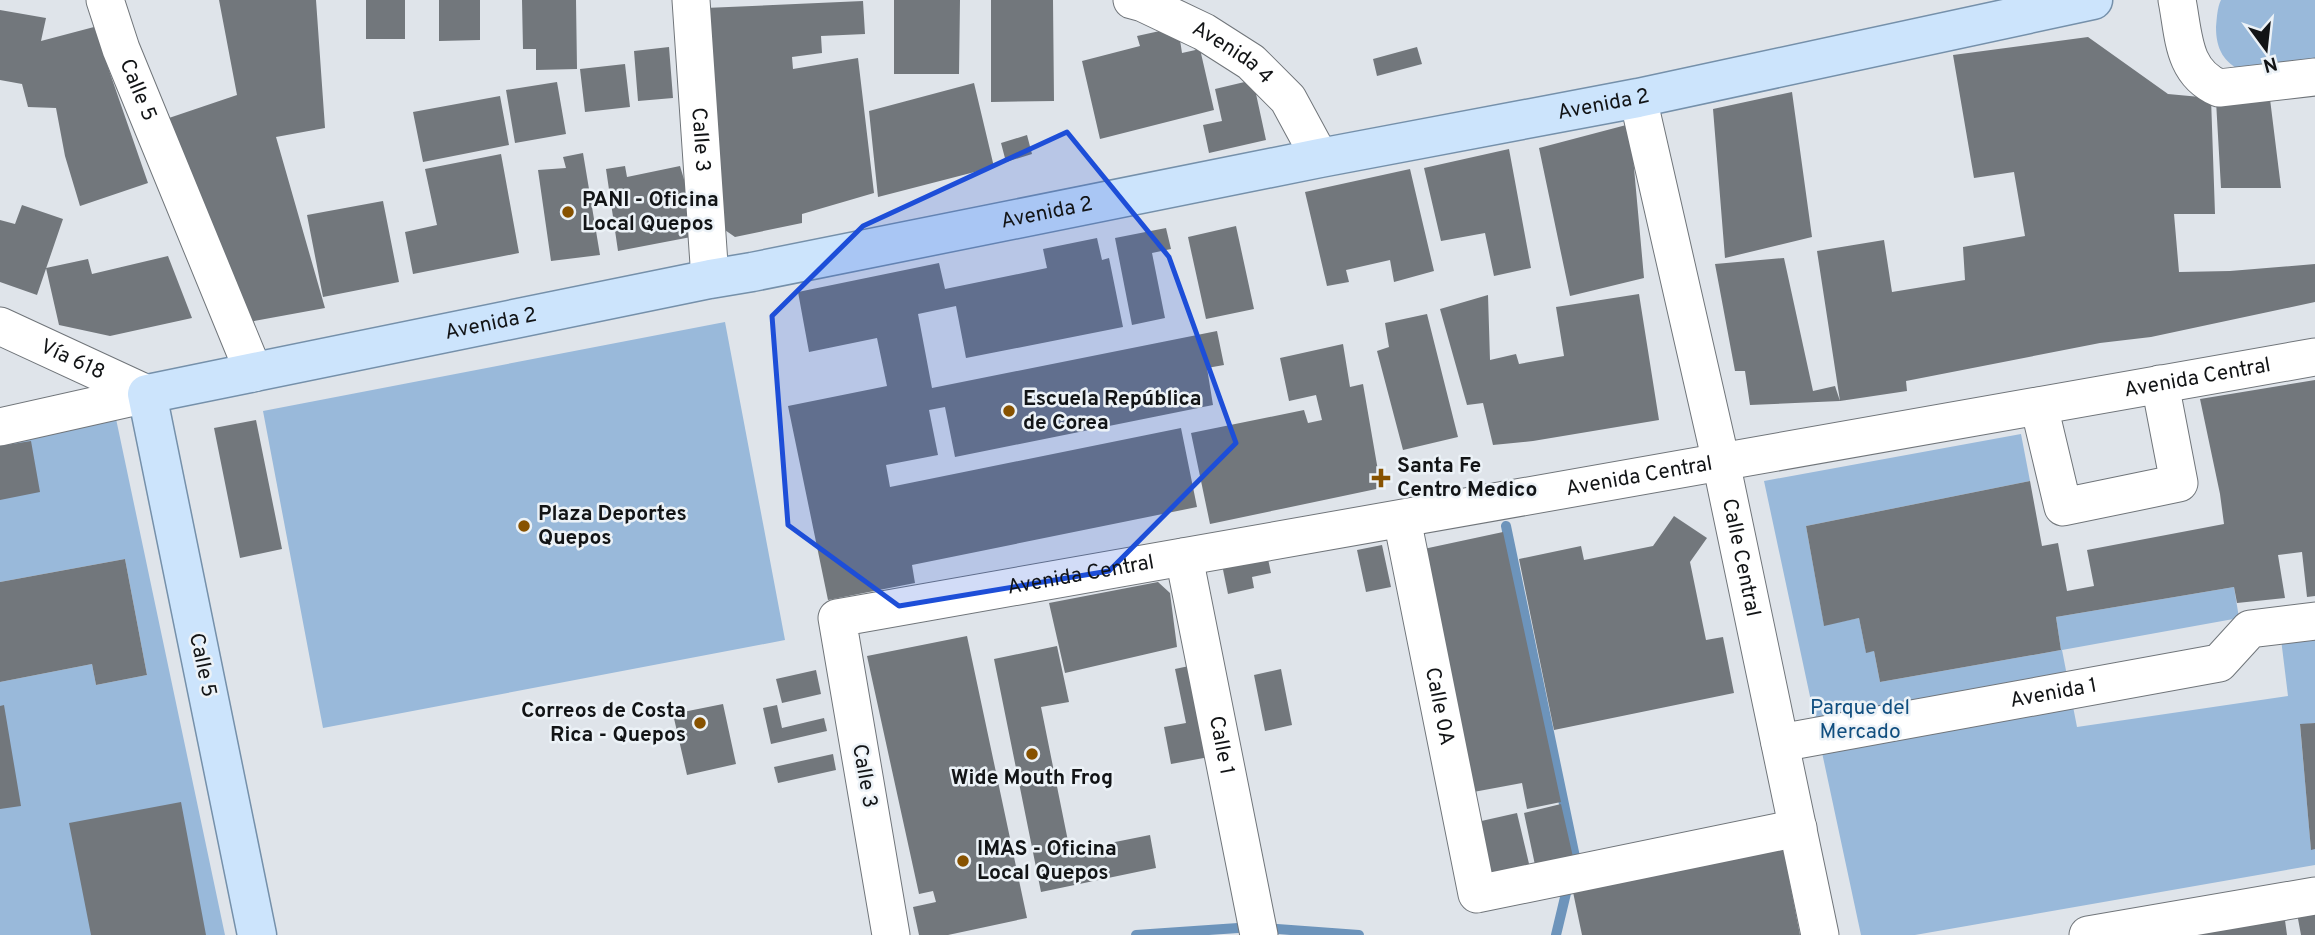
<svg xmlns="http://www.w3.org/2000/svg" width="2315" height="935" font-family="Overpass,sans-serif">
  <rect width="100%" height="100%" fill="#dfe4ea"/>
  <path fill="#99b9da" d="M 2221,0 L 2315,0 L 2315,63 L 2243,72 C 2224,62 2216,50 2216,27 C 2217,18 2217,8 2221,0 Z
    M 725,322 L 785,640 L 323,728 L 263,411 Z
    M 115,414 L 225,935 L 0,935 L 0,682 L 92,664 L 96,685 L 147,675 L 125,559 L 0,582 L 0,440 Z
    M 2021,434 L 2030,481 L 1806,526 L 1824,625 L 1859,618 L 1866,652 L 1874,651 L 1880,682 L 2061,650 L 2056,617 L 2234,587 L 2239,618 L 2062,650 L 2077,727 L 2288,696 L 2281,639 L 2315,636 L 2315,723 L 2300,725 L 2311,849 L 2315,849 L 2315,865 L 1915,935 L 1861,935 L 1764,481 Z"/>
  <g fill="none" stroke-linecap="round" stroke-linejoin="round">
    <path stroke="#6d94bb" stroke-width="10" d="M 1506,526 L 1575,857
      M 1277,929 L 1359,935
      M 1136,935 L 1238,928
      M 1556,935 L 1567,889"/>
  </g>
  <path fill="#72777c" d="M 219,0 L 316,0 L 325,128 L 276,137 L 325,308 L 249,322 L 166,119 L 237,95 Z
    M 366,0 L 405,0 L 405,39 L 366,39 Z
    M 439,0 L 480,0 L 480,40 L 439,41 Z
    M 522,0 L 576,0 L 577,69 L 536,70 L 536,49 L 523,49 Z
    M 894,0 L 960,0 L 959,74 L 894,74 Z
    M 991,0 L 1053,0 L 1054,101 L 991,102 Z
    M 863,1 L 865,34 L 821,36 L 822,53 L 792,57 L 793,69 L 858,58 L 874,193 L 802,214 L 802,223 L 735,237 L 722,228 L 705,8 Z
    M 0,10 L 46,18 L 41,41 L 94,27 L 148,183 L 80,206 L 65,156 L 56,108 L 28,107 L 22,84 L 0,80 Z
    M 1178,27 L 1182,53 L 1200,49 L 1214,110 L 1100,139 L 1082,61 L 1140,46 L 1137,36 Z
    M 2088,37 L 2168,94 L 2211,98 L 2215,214 L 2174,214 L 2179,272 L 2230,271 L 2315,264 L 2315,302 L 2151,337 L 2100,343 L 1906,381 L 1907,391 L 1840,401 L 1817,251 L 1884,240 L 1892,292 L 1965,280 L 1963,247 L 2025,236 L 2014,172 L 1974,178 L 1953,55 Z
    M 669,47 L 673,98 L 638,101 L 634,51 Z
    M 1417,47 L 1422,64 L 1377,76 L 1373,59 Z
    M 625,64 L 630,107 L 585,112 L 580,69 Z
    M 1253,80 L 1266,140 L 1209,153 L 1203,125 L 1222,121 L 1215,89 Z
    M 557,82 L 566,134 L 515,143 L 506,90 Z
    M 974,83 L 994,167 L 878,197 L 869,111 Z
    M 1792,92 L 1812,237 L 1725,258 L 1713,109 Z
    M 500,96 L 509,145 L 423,162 L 413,112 Z
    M 2270,99 L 2281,188 L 2221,188 L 2216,101 Z
    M 1630,124 L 1644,278 L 1570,296 L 1539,148 Z
    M 1027,135 L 1032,154 L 1006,162 L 1001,143 Z
    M 1509,149 L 1531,268 L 1494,276 L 1485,233 L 1441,241 L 1424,168 Z
    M 583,153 L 600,255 L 551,261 L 538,170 L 566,168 L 563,157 Z
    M 501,154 L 519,253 L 413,274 L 405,232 L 437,225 L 425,169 Z
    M 625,166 L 627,177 L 680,166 L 697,223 L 691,237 L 618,251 L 606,169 Z
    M 1410,169 L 1434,271 L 1394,282 L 1390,260 L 1346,270 L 1349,282 L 1327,286 L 1305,192 Z
    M 383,201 L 399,282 L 323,297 L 307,215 Z
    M 22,205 L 63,219 L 37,295 L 0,282 L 0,220 L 15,224 Z
    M 1236,226 L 1254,309 L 1206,319 L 1188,237 Z
    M 1166,228 L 1171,249 L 1152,253 L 1165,318 L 1132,325 L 1115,238 Z
    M 1097,238 L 1102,260 L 1109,258 L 1123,327 L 966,358 L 956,306 L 918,314 L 932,388 L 1217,331 L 1224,365 L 1207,368 L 1213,405 L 955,457 L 945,407 L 929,410 L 938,455 L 886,465 L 890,487 L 1181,428 L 1197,507 L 912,565 L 915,583 L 828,600 L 788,406 L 887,386 L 877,338 L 809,352 L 798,292 L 939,263 L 945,289 L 1047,268 L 1043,249 Z
    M 168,256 L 192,318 L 110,336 L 59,325 L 46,268 L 88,259 L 92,274 Z
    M 1784,258 L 1813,391 L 1835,386 L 1840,401 L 1750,405 L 1745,371 L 1735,371 L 1715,264 Z
    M 1639,294 L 1659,420 L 1533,441 L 1493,445 L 1483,403 L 1467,405 L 1440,309 L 1488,295 L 1490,360 L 1516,354 L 1519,364 L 1564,356 L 1556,307 Z
    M 1427,314 L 1458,437 L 1403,450 L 1377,351 L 1389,347 L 1385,323 Z
    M 1343,344 L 1350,387 L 1363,384 L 1381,488 L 1210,524 L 1191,433 L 1304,410 L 1308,423 L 1322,420 L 1316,395 L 1289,401 L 1280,358 Z
    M 2315,380 L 2315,596 L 2307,597 L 2302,552 L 2278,555 L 2285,598 L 2237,603 L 2234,587 L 2056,617 L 2061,650 L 1880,682 L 1874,651 L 1866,653 L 1859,618 L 1824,626 L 1806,526 L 2030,481 L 2042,546 L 2058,543 L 2067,591 L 2094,586 L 2087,550 L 2224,524 L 2220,494 L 2200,399 Z
    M 256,420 L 282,549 L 240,558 L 214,428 Z
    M 31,441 L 40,492 L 0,500 L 0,446 Z
    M 1674,516 L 1707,538 L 1690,562 L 1706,640 L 1723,637 L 1734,693 L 1554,730 L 1519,559 L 1581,546 L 1584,560 L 1653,546 Z
    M 1503,532 L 1561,802 L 1527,809 L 1522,783 L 1468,793 L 1419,550 Z
    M 1265,545 L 1271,573 L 1252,577 L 1254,588 L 1228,594 L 1220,555 Z
    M 1382,545 L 1391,587 L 1366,592 L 1357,550 Z
    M 125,559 L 147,675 L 96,685 L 92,664 L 0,682 L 0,582 Z
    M 1158,582 L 1170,593 L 1177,647 L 1065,673 L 1049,603 Z
    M 967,636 L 1027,918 L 948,935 L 919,935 L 913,907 L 936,902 L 933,891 L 919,894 L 867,656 Z
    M 1057,646 L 1069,702 L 1041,707 L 1070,851 L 1150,835 L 1156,868 L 1041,892 L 994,659 Z
    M 1203,663 L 1220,755 L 1171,764 L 1164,727 L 1186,723 L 1175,669 Z
    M 1281,669 L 1292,725 L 1265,731 L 1254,675 Z
    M 816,670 L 821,694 L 782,703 L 776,679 Z
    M 723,704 L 736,764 L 687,775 L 673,714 Z
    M 4,705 L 21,806 L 0,809 L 0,706 Z
    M 777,705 L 782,728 L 824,718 L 827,731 L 771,744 L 763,708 Z
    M 2315,723 L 2315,849 L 2311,850 L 2300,724 Z
    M 833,754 L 836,770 L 778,783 L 774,767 Z
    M 181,802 L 206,935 L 91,935 L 69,823 Z
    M 1561,804 L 1573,857 L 1535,865 L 1524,813 Z
    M 1517,813 L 1530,868 L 1481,878 L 1468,824 Z
    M 1783,849 L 1800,935 L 1582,935 L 1573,892 Z
    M 2315,904 L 2315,935 L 2301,935 L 2296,908 Z
    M 2284,913 L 2287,935 L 2195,935 Z"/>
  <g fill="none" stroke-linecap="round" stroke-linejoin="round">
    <g stroke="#70757a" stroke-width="39">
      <g id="minor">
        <path id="s1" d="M 105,0 L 121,49 L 254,373"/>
        <path id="s2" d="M 691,0 L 710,279"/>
        <path id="s3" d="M 1132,0 L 1143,3 L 1204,32 L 1251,62 L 1288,99 L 1320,158"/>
        <path d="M 2177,0 C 2184,35 2182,72 2219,88 L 2315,77"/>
        <path id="s4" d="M 1638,98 L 1721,462 L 1820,935"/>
        <path id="s5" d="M 0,326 L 147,394"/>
        <path d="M 2039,406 L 2063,507 L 2179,483 L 2160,384"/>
        <path d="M 0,427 L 147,394"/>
        <path id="s6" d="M 1402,519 L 1477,894 L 1798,828"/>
        <path id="s7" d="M 1184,557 L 1259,935"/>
        <path id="s8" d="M 1780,743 L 2219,663 L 2250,629 L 2315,621"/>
        <path id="s9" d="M 891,935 L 837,618 L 2315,357"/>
        <path d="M 2088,935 L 2315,896"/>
      </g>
    </g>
    <g stroke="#7590aa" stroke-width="41">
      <g id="major">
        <path id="s10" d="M 257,935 L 147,394 L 710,279 L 752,272 L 1320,158 L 1638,98 L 2093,0"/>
      </g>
    </g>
    <use href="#minor" stroke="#fff" stroke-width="37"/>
    <use href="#major" stroke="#cce4fc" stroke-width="38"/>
  </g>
  <path fill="#1d4ed8" fill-opacity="0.2" stroke="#1d4ed8" stroke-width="5" stroke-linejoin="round" d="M 1067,132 L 1169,257 L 1236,443 L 1109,571 L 899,606 L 788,525 L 772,316 L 863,226 Z"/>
  <g fill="#875200" stroke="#ecf2f7" stroke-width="2.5">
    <circle cx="568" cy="212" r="7"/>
    <circle cx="1009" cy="411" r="7"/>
    <path d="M1377.5 467.5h7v7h7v7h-7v7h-7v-7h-7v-7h7z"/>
    <circle cx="524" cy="526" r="7"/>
    <circle cx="700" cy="723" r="7"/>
    <circle cx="1032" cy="754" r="7"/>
    <circle cx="963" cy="861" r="7"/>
  </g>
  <g text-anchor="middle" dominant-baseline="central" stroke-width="5" stroke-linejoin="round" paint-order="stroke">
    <g font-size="21" fill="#121416" stroke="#ecf2f7">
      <text stroke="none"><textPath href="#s3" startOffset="114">Avenida 4</textPath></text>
      <text stroke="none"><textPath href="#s1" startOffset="96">Calle 5</textPath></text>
      <text stroke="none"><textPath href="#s10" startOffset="2037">Avenida 2</textPath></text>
      <text stroke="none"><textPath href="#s2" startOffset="140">Calle 3</textPath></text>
      <text stroke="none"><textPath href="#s10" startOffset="1470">Avenida 2</textPath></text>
      <text stroke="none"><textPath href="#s10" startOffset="903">Avenida 2</textPath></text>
      <text stroke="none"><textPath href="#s5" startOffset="80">Vía 618</textPath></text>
      <text stroke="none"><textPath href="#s9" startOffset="1703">Avenida Central</textPath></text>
      <text stroke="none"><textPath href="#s9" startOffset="1136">Avenida Central</textPath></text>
      <text stroke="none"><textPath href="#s4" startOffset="471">Calle Central</textPath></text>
      <text stroke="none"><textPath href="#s9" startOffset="569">Avenida Central</textPath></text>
      <text transform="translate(202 665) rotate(78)">Calle 5</text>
      <text stroke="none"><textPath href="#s8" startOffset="278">Avenida 1</textPath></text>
      <text stroke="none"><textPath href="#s6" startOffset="191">Calle 0A</textPath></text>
      <text stroke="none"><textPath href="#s7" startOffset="192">Calle 1</textPath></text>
      <text transform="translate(864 776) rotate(80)">Calle 3</text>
    </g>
    <g font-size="21" font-weight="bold" fill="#121416" stroke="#ecf2f7" text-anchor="start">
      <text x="582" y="200">PANI - Oficina<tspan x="582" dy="24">Local Quepos</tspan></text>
      <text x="1023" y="399">Escuela República<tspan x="1023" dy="24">de Corea</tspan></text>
      <text x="1397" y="466">Santa Fe<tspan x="1397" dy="24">Centro Medico</tspan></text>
      <text x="538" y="514">Plaza Deportes<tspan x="538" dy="24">Quepos</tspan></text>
      <text x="686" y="711" text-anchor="end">Correos de Costa<tspan x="686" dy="24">Rica - Quepos</tspan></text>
      <text x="1032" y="778" text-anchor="middle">Wide Mouth Frog</text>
      <text x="977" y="849">IMAS - Oficina<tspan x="977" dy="24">Local Quepos</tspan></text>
    </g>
    <g font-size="21" fill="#104e7f" stroke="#ecf2f7">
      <text x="1860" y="708">Parque del<tspan x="1860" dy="24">Mercado</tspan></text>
    </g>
  </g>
  <g transform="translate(2266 49) rotate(165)" stroke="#ecf2f7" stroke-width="5" paint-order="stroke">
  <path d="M0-5L12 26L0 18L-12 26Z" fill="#121416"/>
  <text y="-10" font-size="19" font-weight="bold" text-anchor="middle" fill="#121416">N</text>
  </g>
</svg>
